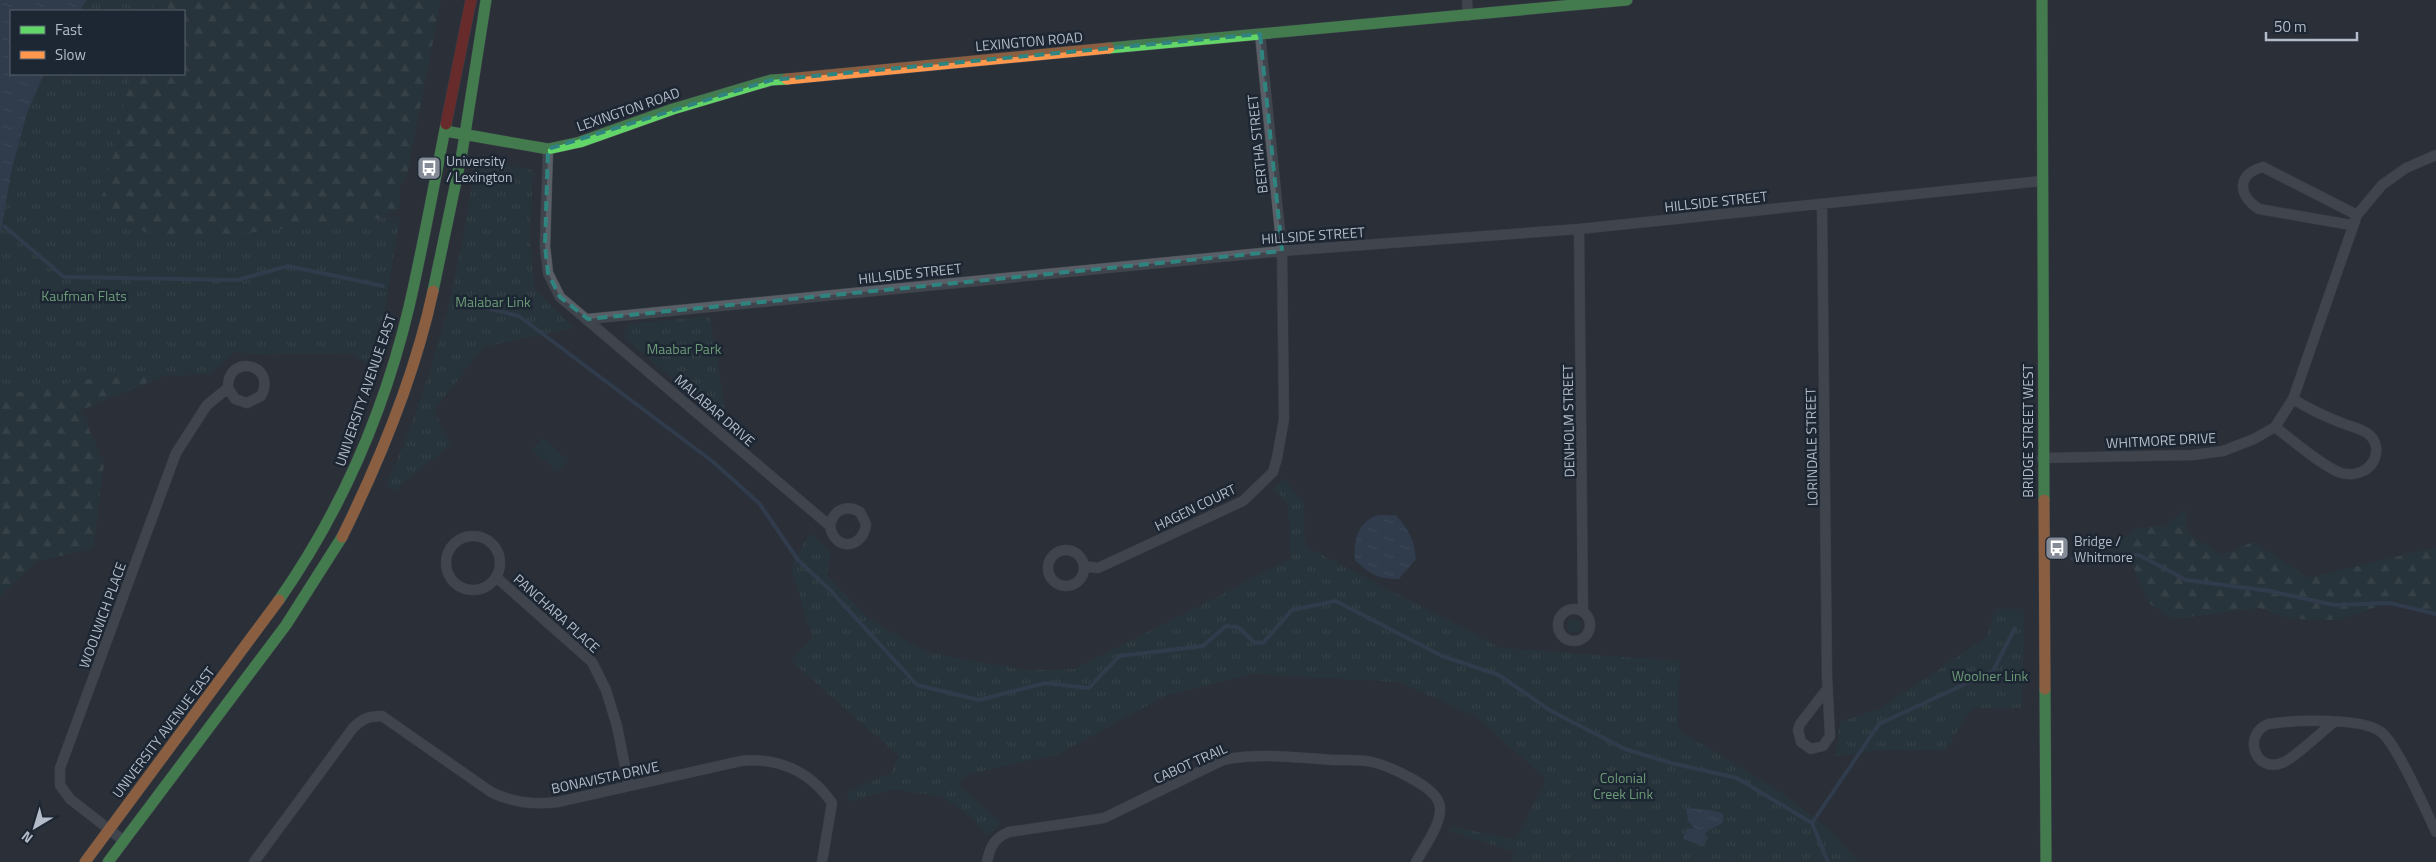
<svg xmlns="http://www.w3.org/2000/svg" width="2436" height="862" font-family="'Titillium Web',sans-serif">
  <defs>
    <pattern id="forest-firs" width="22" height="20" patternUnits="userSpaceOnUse" patternTransform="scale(1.25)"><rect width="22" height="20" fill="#273a3e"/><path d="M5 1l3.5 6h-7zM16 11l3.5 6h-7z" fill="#445559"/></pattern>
    <pattern id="park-tufts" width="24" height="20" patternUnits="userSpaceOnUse" patternTransform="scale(1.25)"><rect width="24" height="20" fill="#273a3e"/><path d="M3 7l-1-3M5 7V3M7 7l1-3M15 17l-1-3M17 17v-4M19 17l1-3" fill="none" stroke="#445559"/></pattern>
    <pattern id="water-ripples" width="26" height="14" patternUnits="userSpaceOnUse" patternTransform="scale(1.25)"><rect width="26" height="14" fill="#384963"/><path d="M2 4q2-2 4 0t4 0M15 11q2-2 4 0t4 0" fill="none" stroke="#526178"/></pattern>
  </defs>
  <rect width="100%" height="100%" fill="#2a3038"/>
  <path fill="#273a3e" d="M 543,437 L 568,460 L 557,472 L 532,449 Z
    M1567 626a7 7 0 1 1 14 0a7 7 0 1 1-14 0Z"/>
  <path fill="url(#forest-firs)" d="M 140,0 L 441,0 L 407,175 L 399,188 L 400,208 L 273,280 L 46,219 L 107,74 L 184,74 L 184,11 L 134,11 Z
    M 167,365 L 165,376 L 81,410 L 104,464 L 93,549 L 36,561 L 0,596 L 0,372 Z
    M 2185,509 L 2187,533 L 2222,555 L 2253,542 L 2309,578 L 2436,547 L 2436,616 L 2396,600 L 2339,620 L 2291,619 L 2260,608 L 2173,619 L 2150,604 L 2132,565 L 2107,549 L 2137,528 L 2165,526 Z"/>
  <path fill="url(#park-tufts)" d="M 87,0 L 155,0 L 151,11 L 80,11 Z
    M 44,74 L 131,74 L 99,210 L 166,242 L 400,216 L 385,311 L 368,364 L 350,353 L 263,355 L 234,352 L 211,374 L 89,379 L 0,396 L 0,238 L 11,172 L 27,113 Z
    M 482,161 L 533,170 L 530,234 L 534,289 L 574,328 L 483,347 L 434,411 L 451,444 L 394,491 L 386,485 C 434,380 458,280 475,166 Z
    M 710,316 L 725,409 L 712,413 L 624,337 L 627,324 Z
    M 1283,478 L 1304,503 L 1305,546 L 1501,648 L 1680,661 L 1677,729 L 1779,791 L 1829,829 L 1859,862 L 1510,862 L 1515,852 L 1449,831 L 1451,826 L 1515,840 L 1546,779 L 1477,717 L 1399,682 L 1253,674 L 1165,696 L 1059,754 L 969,774 L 958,784 L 1001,823 L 987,836 L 972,817 L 942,797 L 894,789 L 848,802 L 847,792 L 891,773 L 899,756 L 791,661 L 812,638 L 791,567 L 810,533 L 831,552 L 827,575 L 869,619 L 926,652 L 1024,670 L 1075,669 L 1291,559 L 1288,504 L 1274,489 Z
    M 1996,609 L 2024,609 L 2022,708 L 1972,708 L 1946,750 L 1882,750 L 1836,756 L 1840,722 L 1881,708 L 1986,638 Z"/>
  <path fill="url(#water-ripples)" d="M 0,0 L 87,0 L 80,11 L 11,11 L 11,74 L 44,74 L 27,113 L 11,172 L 0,238 Z
    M 1396,515 C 1409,531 1414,538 1416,559 L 1399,579 C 1377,579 1370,574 1355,560 C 1353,543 1357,524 1375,516 C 1381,514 1390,516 1396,515 Z
    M 1686,808 C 1700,810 1711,808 1723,814 L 1723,822 C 1717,828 1709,828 1705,834 L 1708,838 L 1703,846 L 1683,839 L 1688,828 L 1695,829 L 1688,821 Z"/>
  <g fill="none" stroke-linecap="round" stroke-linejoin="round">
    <path stroke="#384963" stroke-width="4" d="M 4,226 L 64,277 L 237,280 L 288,266 L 383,286
      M 466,303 L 519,316 L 712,461 L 759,503 L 798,560 L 831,591 L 917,685 L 979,700 L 1045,683 L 1089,688 L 1119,656 L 1203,646 L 1226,626 L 1238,627 L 1254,642 L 1263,643 L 1292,610 L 1336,601 L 1442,656 L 1499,675 L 1551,711 L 1625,749 L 1671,763 L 1737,778 L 1812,823 L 1828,862
      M 2072,559 L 2098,555 L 2139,555 L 2186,580 L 2270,591 L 2334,605 L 2390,603 L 2436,614
      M 1812,823 L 1879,724 L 1993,671 L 2015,628"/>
    <g stroke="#484c53" stroke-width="11">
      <path id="street" d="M 1467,0 L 1468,16
        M 548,149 L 545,246 L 548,273 L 560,297 L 830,526 C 834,551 863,550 866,524 L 860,512 C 846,504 833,510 830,526
        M 1822,205 L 1827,677 L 1830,736 L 1823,746 L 1811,749 L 1801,742 L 1798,730 L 1800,724 L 1827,689
        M 2351,225 L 2259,209 C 2238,196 2236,174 2263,167 L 2357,215
        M 1579,229 L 1583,612
        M 588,319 L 1282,251 L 1579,229 L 2041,181
        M 2275,427 C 2291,439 2323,467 2341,473 C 2371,481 2388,448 2367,433 C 2360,428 2349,426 2342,423 C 2324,416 2309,409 2293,399
        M 2042,458 L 2193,455 L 2223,451 L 2254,439 L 2275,427 L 2293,399 L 2357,215 L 2382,185 L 2406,168 L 2436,155
        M446 563a27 27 0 1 1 54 0a27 27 0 1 1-54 0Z
        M1048 568a18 18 0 1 1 36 0a18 18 0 1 1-36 0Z
        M 1084,566 L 1098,568 L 1243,501 L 1273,472 L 1277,458 L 1284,419 L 1282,251 L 1260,34
        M 496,577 L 592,662 L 606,690 L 617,726 L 629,786
        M1558 625a16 16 0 1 1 32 0a16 16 0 1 1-32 0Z
        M 2334,722 C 2321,732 2295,758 2282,763 C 2255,773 2242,735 2268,724 C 2294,720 2361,717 2381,732 C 2397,744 2426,811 2436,832
        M 124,841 L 70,799 L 60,785 L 60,768 L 176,453 L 207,405 L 228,388 C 227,352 278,364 261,396 L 247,403 L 235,399 L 228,388
        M 254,862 L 353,728 C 363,718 370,716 382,716 L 491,792 C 513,803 534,805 558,802 L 741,761 C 778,757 810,771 832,803 L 822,862
        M 987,862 C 990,847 994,838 1009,832 L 1104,818 L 1223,760 C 1259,752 1298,758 1334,760 C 1346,760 1361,759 1372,762 C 1389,766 1434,786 1439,803 C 1445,820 1424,847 1416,862"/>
    </g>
    <g stroke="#484c53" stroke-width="12">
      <path id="fast" d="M 2042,0 L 2044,500
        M 1109,48 L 1627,0
        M 445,131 L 548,149 L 580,142 L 673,109 L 771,80 L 787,79
        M 433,291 L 462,153 L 486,0
        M 279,600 C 341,511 384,412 409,307 C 423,246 434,185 446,124
        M 2045,689 L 2046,862
        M 108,862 L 286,625 L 342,537"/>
    </g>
    <g stroke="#484c53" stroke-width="12">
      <path id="slow" d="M 787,79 L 1109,48
        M 2044,500 L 2045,689
        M 342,537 C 380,460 415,375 433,291
        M 85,862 L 279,600"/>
    </g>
    <g stroke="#484c53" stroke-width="12">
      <path id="jam" d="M 446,124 L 471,0"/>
    </g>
    <use href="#street" stroke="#5a5e66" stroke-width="10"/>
    <use href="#fast" stroke="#63d668" stroke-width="11"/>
    <use href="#slow" stroke="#ff974d" stroke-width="11"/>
    <use href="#jam" stroke="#b3261e" stroke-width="11"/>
  </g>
  <path d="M0 0H2436V862H0ZM 1260,34 L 1282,251 L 588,319 L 560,297 L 548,273 L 545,246 L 548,149 L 771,80 Z" fill="#2a3038" fill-opacity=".55" fill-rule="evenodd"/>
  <path fill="none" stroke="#308480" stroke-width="4" stroke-dasharray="10 6" stroke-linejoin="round" d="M 1260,34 L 1282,251 L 588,319 L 560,297 L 548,273 L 545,246 L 548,149 L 771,80 Z"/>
  <defs>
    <g id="bus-square" transform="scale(1.25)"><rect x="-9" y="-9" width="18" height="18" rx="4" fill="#848b96" stroke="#1d2633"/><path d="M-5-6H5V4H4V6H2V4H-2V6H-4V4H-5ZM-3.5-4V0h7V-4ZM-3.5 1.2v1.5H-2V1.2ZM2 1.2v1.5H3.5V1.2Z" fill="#fff"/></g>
  </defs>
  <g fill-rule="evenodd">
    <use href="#bus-square" x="429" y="168"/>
    <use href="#bus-square" x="2057" y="548"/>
  </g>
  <g text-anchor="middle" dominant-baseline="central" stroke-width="5" stroke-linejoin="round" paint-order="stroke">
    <g font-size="14" fill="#b4bcc9" stroke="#1d2633">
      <text transform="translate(1029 41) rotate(-5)">LEXINGTON ROAD</text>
      <text transform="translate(628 109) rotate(-19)">LEXINGTON ROAD</text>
      <text transform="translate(1257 144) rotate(-96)">BERTHA STREET</text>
      <text transform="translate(1716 201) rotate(-6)">HILLSIDE STREET</text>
      <text transform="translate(1313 235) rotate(-4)">HILLSIDE STREET</text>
      <text transform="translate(910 273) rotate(-6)">HILLSIDE STREET</text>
      <text transform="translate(365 390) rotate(-71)">UNIVERSITY AVENUE EAST</text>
      <text transform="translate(715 410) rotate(41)">MALABAR DRIVE</text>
      <text transform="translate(1568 421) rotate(-91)">DENHOLM STREET</text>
      <text transform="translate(2027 431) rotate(-90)">BRIDGE STREET WEST</text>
      <text transform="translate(2161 440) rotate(-3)">WHITMORE DRIVE</text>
      <text transform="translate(1811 447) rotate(-91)">LORINDALE STREET</text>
      <text transform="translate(1195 507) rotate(-26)">HAGEN COURT</text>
      <text transform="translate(557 613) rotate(42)">PANCHARA PLACE</text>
      <text transform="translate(102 615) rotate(-70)">WOOLWICH PLACE</text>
      <text transform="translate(163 732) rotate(-53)">UNIVERSITY AVENUE EAST</text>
      <text transform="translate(1190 763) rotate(-24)">CABOT TRAIL</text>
      <text transform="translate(605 777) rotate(-12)">BONAVISTA DRIVE</text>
    </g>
    <g font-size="14" fill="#b4bcc9" stroke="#1d2633" text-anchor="start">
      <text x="446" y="160">University<tspan x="446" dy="16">/ Lexington</tspan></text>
      <text x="2074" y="540">Bridge /<tspan x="2074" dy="16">Whitmore</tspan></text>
    </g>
    <g font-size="14" fill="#6b9a76" stroke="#1d2633">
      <text x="84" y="295">Kaufman Flats</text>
      <text x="493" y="301">Malabar Link</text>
      <text x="684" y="348">Maabar Park</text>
      <text x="1990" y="675">Woolner Link</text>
      <text x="1623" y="777">Colonial<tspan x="1623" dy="16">Creek Link</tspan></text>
    </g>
  </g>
  <rect x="10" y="10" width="175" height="65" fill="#1d2633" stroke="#59626f"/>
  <rect x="20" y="26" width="25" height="8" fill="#63d668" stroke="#59626f"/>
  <text x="55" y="35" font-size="15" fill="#b4bcc9">Fast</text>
  <rect x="20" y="51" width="25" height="8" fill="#ff974d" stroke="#59626f"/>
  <text x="55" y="60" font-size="15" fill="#b4bcc9">Slow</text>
  <g transform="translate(35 827) rotate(218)" stroke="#1d2633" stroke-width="4" paint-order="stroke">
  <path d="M0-4L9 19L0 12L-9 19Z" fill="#b4bcc9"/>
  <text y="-8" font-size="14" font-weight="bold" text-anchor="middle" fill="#b4bcc9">N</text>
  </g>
  <path d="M2266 32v8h91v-8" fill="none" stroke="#b4bcc9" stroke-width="2.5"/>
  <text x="2274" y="32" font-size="15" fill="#b4bcc9" stroke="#1d2633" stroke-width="4" paint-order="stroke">50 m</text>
</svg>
